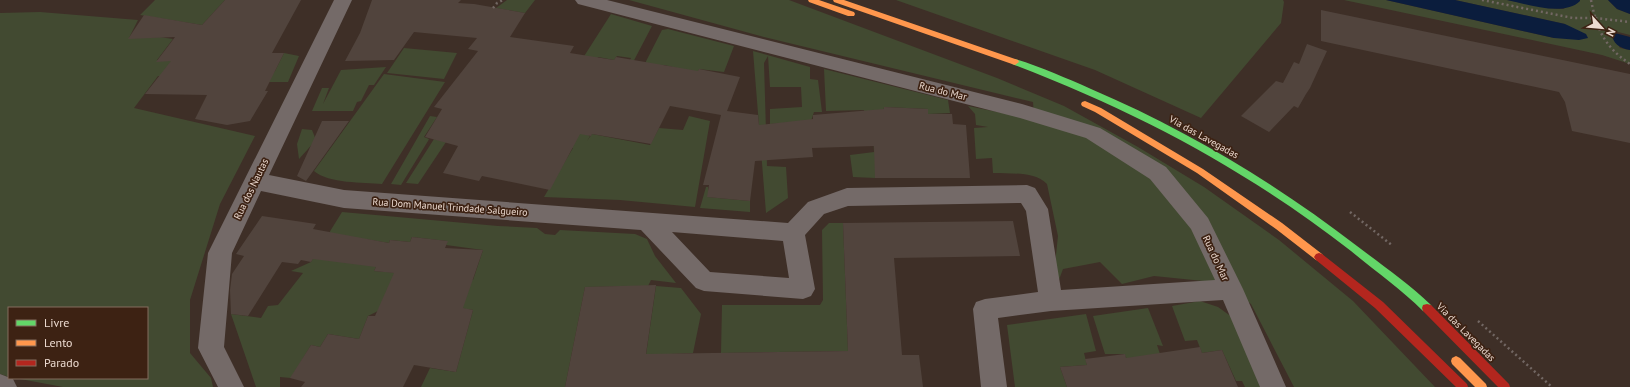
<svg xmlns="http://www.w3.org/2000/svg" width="1630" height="387" font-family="'PT Sans',sans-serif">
  <rect width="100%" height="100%" fill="#3e2f27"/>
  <path fill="#424a31" d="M 155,0 L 225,0 L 202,25 L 140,15 Z
    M 507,0 L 535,0 L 525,13 L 496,8 Z
    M 629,0 L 789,0 L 997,78 L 1064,106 L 1138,147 L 1204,187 L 1279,240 L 1353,301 L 1435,387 L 1294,387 L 1251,304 L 1223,283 L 1154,276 L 1122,284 L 1100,262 L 1063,269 L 1051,301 L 1058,236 L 1047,184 C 1034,171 1011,174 993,173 L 992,158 L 976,159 L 974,128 L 988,127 L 976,125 L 975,114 L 968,106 L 1012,115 L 1034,115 L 1033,102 L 764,37 Z
    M 896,0 L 1283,0 L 1284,2 L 1281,23 L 1201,118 L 1095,70 Z
    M 1344,0 L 1386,0 L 1554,38 L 1565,24 L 1455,0 L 1507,0 L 1548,8 L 1563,9 L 1580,0 L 1608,0 L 1617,9 L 1630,14 L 1630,35 L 1614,31 L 1611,33 L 1620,48 L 1630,50 L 1630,64 L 1602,55 Z
    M 40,12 L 138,20 L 129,38 L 160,37 L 173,39 L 157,60 L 196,61 L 190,77 L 158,76 L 134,108 L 255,136 L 220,204 L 190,300 L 190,353 L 211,378 L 213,387 L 63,387 L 15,378 L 147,378 L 147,308 L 9,308 L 9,377 L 0,374 L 0,13 Z
    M 611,14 L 652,26 L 630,68 L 626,67 L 631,58 L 617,56 L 614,60 L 598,57 L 595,62 L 581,61 Z
    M 668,29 L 734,46 L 724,72 L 699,69 L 698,73 L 664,65 L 639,75 L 662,30 Z
    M 404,48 L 457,53 L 444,79 L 387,73 Z
    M 753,51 L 810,67 L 810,79 L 818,80 L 822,112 L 814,112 L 811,121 L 770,124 L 770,109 L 802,107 L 801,87 L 770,87 L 768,56 L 764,63 L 767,166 L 786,167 L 788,198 L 766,213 Z
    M 284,53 L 299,56 L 288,82 L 266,82 L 275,71 Z
    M 386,67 L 374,85 L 369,85 L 361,101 L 357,102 L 353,111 L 312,111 L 322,88 L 329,88 L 323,104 L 341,70 Z
    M 824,69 L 948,100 L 950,113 L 928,114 L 928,109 L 884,107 L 875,178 L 853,177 L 850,155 L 874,152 L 872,116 L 865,116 L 864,110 L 826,111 Z
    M 384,74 L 445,82 L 382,184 C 363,182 329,184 314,171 Z
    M 546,112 L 590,136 L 587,141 L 592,134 L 650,145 L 659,128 L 683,130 L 689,116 L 710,121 L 695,207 L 620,200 L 544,197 L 573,148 L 529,140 Z
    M 430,116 L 437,117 L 424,137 L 429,139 L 428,141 L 401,185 L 391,184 Z
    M 302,129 L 312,130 L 316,140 L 299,159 L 297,144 Z
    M 434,139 L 446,142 L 418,184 L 406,183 Z
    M 706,187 L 708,187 L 708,197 L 750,201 L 750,212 L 700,208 Z
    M 342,212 L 498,226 L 537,228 L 545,234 L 555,235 L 560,230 L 635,234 L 647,239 L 655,256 L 676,283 L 651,280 L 648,286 L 585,287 L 565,387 L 421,387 L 430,368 L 456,372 L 473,310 L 445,306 L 458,279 L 473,280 L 483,250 L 446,245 L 447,241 L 412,237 L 410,242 L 390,240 L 389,243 L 365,239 L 376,267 L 374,271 L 399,273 L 378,311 L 368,316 L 359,339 L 328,334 L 320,347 L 311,345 L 291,378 L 280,377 L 280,387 L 256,387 L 231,314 L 261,318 L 268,306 L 278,305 L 303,273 L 291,271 L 311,262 Z
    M 829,223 L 843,223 L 848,351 L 721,353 L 722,305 L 820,305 L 823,300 L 822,230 Z
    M 656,286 L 681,288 L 701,314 L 693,353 L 646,355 Z
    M 1200,301 L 1218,307 L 1232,317 L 1263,387 L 1245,387 L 1242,381 L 1236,381 L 1222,350 L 1202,353 L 1197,340 L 1185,341 L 1172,306 Z
    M 1148,308 L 1163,346 L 1157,345 L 1161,357 L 1127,359 L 1124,354 L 1105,354 L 1093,316 Z
    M 1086,314 L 1096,351 L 1084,353 L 1087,365 L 1060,367 L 1067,387 L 1015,387 L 1007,325 Z"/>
  <path fill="#0b1d3d" d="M 1386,0 L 1455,0 L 1565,24 L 1586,34 L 1588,38 L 1579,40 L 1554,38 Z
    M 1507,0 L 1580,0 L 1580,1 C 1564,17 1527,4 1507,0 Z
    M 1608,0 L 1630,0 L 1630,14 L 1617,9 Z
    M 1611,32 L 1630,37 L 1630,50 C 1619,48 1613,44 1611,32 Z"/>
  <path fill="#51443d" d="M 225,0 L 301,0 L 272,53 L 284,53 L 265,91 L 268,91 L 250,121 L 227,125 L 195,119 L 207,95 L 145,94 L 171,61 L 156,62 L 175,37 L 128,39 L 144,15 L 202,25 Z
    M 372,0 L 461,0 L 458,3 L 474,4 L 525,13 L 510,37 L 574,46 L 570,53 L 614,60 L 616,57 L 698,71 L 699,69 L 740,77 L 727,111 L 758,115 L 759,125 L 813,119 L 813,115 L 884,109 L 884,107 L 928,109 L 928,114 L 952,114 L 953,124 L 966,125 L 970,178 L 875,178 L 874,146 L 812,148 L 813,157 L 755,161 L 750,201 L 707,197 L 709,185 L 703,185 L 721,115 L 670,106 L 651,144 L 592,134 L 591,136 L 580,134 L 550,190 L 482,176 L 479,181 L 443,173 L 458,146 L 425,137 L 442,109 L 434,107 L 478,51 L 468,49 L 477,38 L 414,32 L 394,60 L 345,61 L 360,33 Z
    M 1321,10 L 1630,74 L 1630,143 L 1572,131 L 1565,102 L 1559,92 L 1321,41 Z
    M 1307,44 L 1327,51 L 1310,88 L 1306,94 L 1298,108 L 1294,106 L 1269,132 L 1241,116 L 1276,81 L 1283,83 L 1294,62 L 1299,64 Z
    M 322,121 L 349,121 L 306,181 L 297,176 Z
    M 262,216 L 316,224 L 313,229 L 389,243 L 390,240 L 410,242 L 412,237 L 448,241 L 445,248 L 483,250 L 463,308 L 473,310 L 456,372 L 414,365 L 403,387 L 301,387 L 305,382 L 290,378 L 311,345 L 320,347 L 328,334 L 359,339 L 368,316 L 375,316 L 394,273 L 374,271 L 376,267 L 313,259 L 311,262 L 301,260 L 298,264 L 282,262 L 248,316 L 231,314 L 230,290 L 232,274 L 244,256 L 236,254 Z
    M 1013,221 L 1020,256 L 894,258 L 902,355 L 919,355 L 923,387 L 565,387 L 585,287 L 656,285 L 646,354 L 848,351 L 843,223 Z
    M 1200,347 L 1202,353 L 1222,350 L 1238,387 L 1067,387 L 1060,367 L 1087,365 L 1085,359 L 1125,354 L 1126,358 Z"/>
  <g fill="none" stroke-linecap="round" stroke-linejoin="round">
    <path stroke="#726763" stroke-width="2.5" stroke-dasharray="2 3" stroke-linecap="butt" d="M 1482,0 L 1573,18 L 1595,18 L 1630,22
      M 1591,0 C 1597,30 1604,46 1630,64
      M 493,8 L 497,3 L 503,0
      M 1350,212 L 1393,246
      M 1478,321 L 1552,387"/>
    <path fill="#746a68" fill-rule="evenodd" d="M 334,0 L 352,0 L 269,175 L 344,190 L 788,223 L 808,202 L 847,188 L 1027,185 L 1035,188 L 1048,209 L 1061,290 L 1215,280 L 1191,229 L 1150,179 L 1086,138 L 1020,118 L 578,4 L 575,0 L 607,0 L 1022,104 L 1100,128 L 1166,167 L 1208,218 L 1243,289 L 1286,387 L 1260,387 L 1223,300 L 1051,311 L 998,318 L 1007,387 L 981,387 L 973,309 L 976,302 L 985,299 L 1038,292 L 1026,211 L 1021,203 L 848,206 L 824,214 L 805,235 L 815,289 L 811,296 L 803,299 L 704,291 L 696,288 L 641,230 L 344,208 L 261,191 L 232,253 L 224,347 L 244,387 L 218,387 L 198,348 L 208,253 ZM 672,232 L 783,241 L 789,278 L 710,272 Z
      M 0,374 L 13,379 L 17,387 L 0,387 Z"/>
    <path fill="#63d668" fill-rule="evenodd" d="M 1015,59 C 1041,67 1066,78 1091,89 C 1187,130 1275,183 1357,246 C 1382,265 1408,283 1431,305 L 1432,308 L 1431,311 L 1427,312 L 1423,311 C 1401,289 1375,271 1351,251 C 1245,169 1138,112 1012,64 L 1011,62 L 1012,60 Z"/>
    <path fill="#ff974d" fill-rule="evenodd" d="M 808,0 L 819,0 L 854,12 L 855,14 L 854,16 L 848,16 L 809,2 Z
      M 833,0 L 844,0 L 1018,60 L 1019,62 L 1015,65 L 1012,64 L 834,2 Z
      M 1085,101 L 1101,108 L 1203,169 L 1282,223 L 1322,254 L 1324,257 L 1322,260 L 1319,261 L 1316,260 L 1276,229 L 1197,173 L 1095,112 L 1082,106 L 1081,104 L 1082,102 Z
      M 1456,356 L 1460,358 L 1486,384 L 1487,387 L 1475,387 L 1452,364 L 1451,361 L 1452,358 Z"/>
    <path fill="#b3261e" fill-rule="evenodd" d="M 1319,253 L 1322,254 L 1383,302 L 1467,384 L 1468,387 L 1456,387 L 1375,308 L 1316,260 L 1314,257 L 1316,254 Z
      M 1427,304 L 1431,305 L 1509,384 L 1510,387 L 1498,387 L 1423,311 L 1422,308 L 1423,305 Z"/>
  </g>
  <g text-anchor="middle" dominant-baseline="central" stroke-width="3.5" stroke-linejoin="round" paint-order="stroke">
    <g font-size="10" fill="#ecdad0" stroke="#3d2213">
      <text transform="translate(943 91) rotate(14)">Rua do Mar</text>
      <text transform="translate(1204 137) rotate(29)">Via das Lavegadas</text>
      <text transform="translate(251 189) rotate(-64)">Rua dos Nautas</text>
      <text transform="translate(450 207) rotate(4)">Rua Dom Manuel Trindade Salgueiro</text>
      <text transform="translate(1216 258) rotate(65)">Rua do Mar</text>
      <text transform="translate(1466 332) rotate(45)">Via das Lavegadas</text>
    </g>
  </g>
  <rect x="8" y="307" width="140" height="72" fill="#3d2213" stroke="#836c5f"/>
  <rect x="16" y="320" width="20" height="6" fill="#63d668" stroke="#836c5f"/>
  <text x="44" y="327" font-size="12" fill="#ecdad0">Livre</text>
  <rect x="16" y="340" width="20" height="6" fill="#ff974d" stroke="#836c5f"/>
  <text x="44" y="347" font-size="12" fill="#ecdad0">Lento</text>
  <rect x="16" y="360" width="20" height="6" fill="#b3261e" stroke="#836c5f"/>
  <text x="44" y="367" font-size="12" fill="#ecdad0">Parado</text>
  <g transform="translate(1602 28) rotate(117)" stroke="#3d2213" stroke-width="3" paint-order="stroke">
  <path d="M0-3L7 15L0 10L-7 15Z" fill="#ecdad0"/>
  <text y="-6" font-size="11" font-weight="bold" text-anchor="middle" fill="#ecdad0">N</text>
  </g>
</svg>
